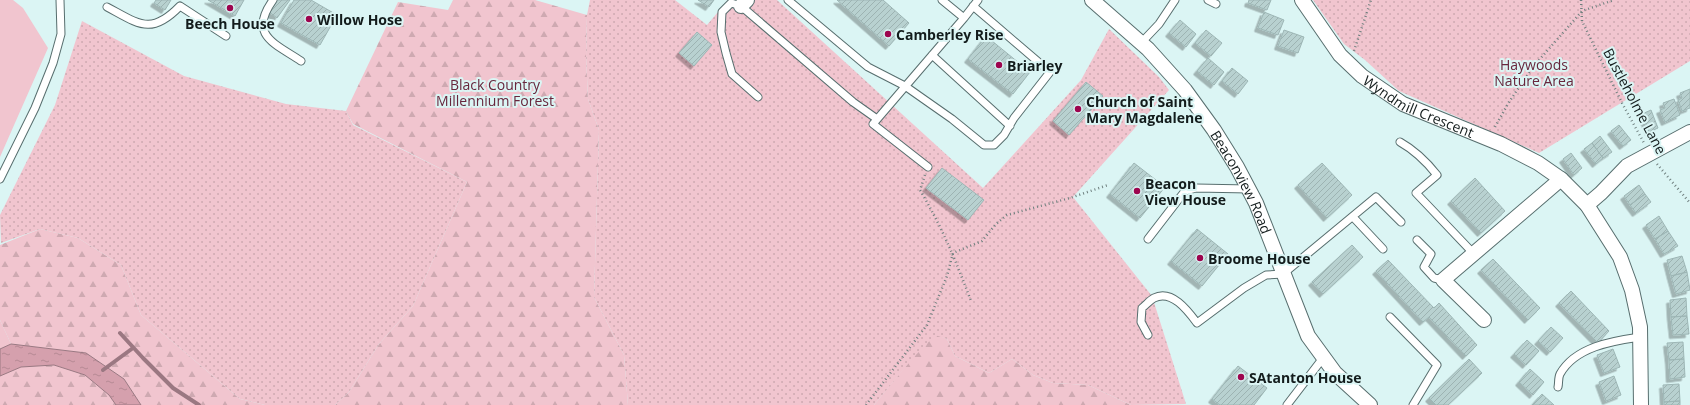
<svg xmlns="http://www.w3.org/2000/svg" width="1690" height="405" font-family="'Open Sans',sans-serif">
  <defs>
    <pattern id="forest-firs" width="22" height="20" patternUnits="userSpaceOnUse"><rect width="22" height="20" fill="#f1c5cf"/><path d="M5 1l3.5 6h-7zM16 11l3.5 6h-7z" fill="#cea9b1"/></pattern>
    <pattern id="park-dots" width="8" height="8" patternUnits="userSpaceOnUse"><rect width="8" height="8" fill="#f1c5cf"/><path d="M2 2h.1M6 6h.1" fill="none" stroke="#cea9b1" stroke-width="1.8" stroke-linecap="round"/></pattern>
    <pattern id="water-ripples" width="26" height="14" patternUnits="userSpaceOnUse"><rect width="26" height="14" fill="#d5a0ad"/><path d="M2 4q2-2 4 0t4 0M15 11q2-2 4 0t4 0" fill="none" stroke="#b68994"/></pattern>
    <pattern id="building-hatch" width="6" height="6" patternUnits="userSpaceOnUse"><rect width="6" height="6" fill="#b8d1d0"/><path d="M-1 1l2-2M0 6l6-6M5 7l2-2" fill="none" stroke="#9db3b2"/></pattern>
    <filter id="shadow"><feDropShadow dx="-3.5" dy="3.5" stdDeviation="0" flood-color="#0004"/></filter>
  </defs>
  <rect width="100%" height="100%" fill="#dbf5f4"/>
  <path fill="#f1c5cf" d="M 0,0 L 13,0 L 23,8 L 48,48 L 0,157 Z
    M 0,320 L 11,344 L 0,349 Z"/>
  <path fill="url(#forest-firs)" d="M 453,0 L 535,0 L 587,15 L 586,55 L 588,99 L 599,130 L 594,297 L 624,355 L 628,405 L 335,405 L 349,392 L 379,344 L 413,306 L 467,182 L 353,124 L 346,111 L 398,2 L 448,10 Z
    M 40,229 L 78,238 L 121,265 L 141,315 L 240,399 L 265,405 L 141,405 L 124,379 L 86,353 L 11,344 L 0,320 L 0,245 Z
    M 935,334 L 947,339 L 955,356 L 989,373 L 1012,359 L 1033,375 L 1053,383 L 1088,385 L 1131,405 L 874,405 L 913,357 Z
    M 54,365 L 85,375 L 109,395 L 116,405 L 0,405 L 0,376 L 21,367 Z"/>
  <path fill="url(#park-dots)" d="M 590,0 L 675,0 L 707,25 L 728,0 L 777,0 L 983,188 L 1081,80 L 1109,29 L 1159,77 L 1169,90 L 1073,197 L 1152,296 L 1186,404 L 1131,405 L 1088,385 L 1053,383 L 1033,375 L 1012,359 L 989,373 L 955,356 L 947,339 L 935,335 L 913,358 L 874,405 L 628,405 L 624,355 L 594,297 L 599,130 L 588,99 L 586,55 L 587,15 Z
    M 1313,0 L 1690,0 L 1690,61 L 1539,153 L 1399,91 L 1365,60 L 1344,44 Z
    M 82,21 L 184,76 L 286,104 L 346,111 L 353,125 L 467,182 L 413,306 L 379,344 L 349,392 L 335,405 L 265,405 L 240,399 L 141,315 L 121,265 L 78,238 L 40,229 L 1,243 L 0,215 L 55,105 Z"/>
  <path fill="url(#water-ripples)" stroke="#9b7882" d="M 11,344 L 86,353 L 124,379 L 141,405 L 116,405 L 109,395 L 85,375 L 54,365 L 21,367 L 0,376 L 0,349 Z"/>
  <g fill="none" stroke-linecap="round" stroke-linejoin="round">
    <path stroke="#9b7882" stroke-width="4" d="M 120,333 L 143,358 L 173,388 L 199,405
      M 103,370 L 133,348"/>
  </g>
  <path fill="url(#building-hatch)" stroke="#9db6b5" filter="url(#shadow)" d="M 156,0 L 171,0 L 165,10 L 154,3 Z
    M 208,0 L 244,0 L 235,16 Z
    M 276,0 L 290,0 L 277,18 L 268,11 Z
    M 294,0 L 311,0 L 337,15 L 320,45 L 281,23 Z
    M 698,0 L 714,0 L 709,7 Z
    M 837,0 L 883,0 L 909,23 L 889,46 Z
    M 1249,0 L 1271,0 L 1267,10 L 1248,3 Z
    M 1264,12 L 1284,20 L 1278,35 L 1258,28 Z
    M 1180,20 L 1196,34 L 1186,47 L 1169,33 Z
    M 1206,30 L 1222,43 L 1211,56 L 1195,43 Z
    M 1284,30 L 1304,37 L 1298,53 L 1278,46 Z
    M 697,32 L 712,45 L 694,66 L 679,53 Z
    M 986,36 L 1030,72 L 1013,94 L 968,59 Z
    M 1208,58 L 1224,72 L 1214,85 L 1197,71 Z
    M 1232,68 L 1248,81 L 1238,94 L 1222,81 Z
    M 1086,82 L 1103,96 L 1069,135 L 1053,121 Z
    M 1690,89 L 1690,108 L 1682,111 L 1678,100 L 1682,98 L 1680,93 Z
    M 1674,99 L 1680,115 L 1665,122 L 1660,110 L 1665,108 L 1663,103 Z
    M 1651,110 L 1658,128 L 1649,132 L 1642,114 Z
    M 1619,125 L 1631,140 L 1623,146 L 1611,131 Z
    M 1600,136 L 1612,152 L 1603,158 L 1592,143 Z
    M 1592,143 L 1603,158 L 1596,164 L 1584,149 Z
    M 1571,153 L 1582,168 L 1574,175 L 1563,159 Z
    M 1134,163 L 1165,187 L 1140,218 L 1110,194 Z
    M 1322,163 L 1352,195 L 1327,218 L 1298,185 Z
    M 942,168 L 984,200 L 968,220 L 926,188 Z
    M 1475,178 L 1505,211 L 1481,233 L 1451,201 Z
    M 1639,185 L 1645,194 L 1630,205 L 1624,196 Z
    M 1645,194 L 1651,202 L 1636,213 L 1630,205 Z
    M 1659,216 L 1668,231 L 1655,239 L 1646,225 Z
    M 1197,229 L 1228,254 L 1202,286 L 1171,261 Z
    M 1668,231 L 1678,246 L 1664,254 L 1655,239 Z
    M 1352,245 L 1363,257 L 1323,294 L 1312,282 Z
    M 1682,256 L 1687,272 L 1671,276 L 1667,260 Z
    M 1493,259 L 1540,308 L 1528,320 L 1481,270 Z
    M 1388,260 L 1434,308 L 1439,303 L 1477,345 L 1466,356 L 1429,317 L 1423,322 L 1376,271 Z
    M 1687,272 L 1690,290 L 1676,294 L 1671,276 Z
    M 1571,291 L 1609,331 L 1598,343 L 1559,303 Z
    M 1686,298 L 1687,316 L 1671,317 L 1670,300 Z
    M 1687,316 L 1689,334 L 1673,335 L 1671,317 Z
    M 1551,327 L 1563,338 L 1550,352 L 1538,341 Z
    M 1527,340 L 1539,351 L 1526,365 L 1514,354 Z
    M 1683,342 L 1684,359 L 1669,360 L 1667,343 Z
    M 1613,349 L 1620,367 L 1604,373 L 1597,355 Z
    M 1469,359 L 1482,373 L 1448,405 L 1436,405 L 1429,398 Z
    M 1684,359 L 1685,377 L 1670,379 L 1669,360 Z
    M 1238,366 L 1267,388 L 1254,405 L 1220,405 L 1212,399 Z
    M 1530,369 L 1544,382 L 1533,395 L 1519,382 Z
    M 1614,376 L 1621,395 L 1606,401 L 1599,382 Z
    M 1679,384 L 1680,401 L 1664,402 L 1663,385 Z
    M 1542,394 L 1554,405 L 1532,405 Z
    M 1680,401 L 1680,405 L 1664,405 L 1664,402 Z"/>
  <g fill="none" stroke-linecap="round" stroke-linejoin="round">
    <g stroke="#576e6e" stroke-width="9">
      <path id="service" d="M 273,0 C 248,35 274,43 301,61
        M 788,0 L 868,67 L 905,86 L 952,119 L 984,145 L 994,145 L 1004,135 L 1014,118 L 1050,72 L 973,6
        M 942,0 L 964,18
        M 1208,0 L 1216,4
        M 107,7 C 139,24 151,36 180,6 L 226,36
        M 1141,43 L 1159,24 L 1175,0
        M 932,55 L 1010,126
        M 758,97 L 732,74 L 726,53 L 721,32 L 722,12 L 731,3 L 741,6 L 853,102 L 877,119
        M 1400,142 C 1416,151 1426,161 1437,175 L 1416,193 L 1474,254
        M 928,167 L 873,124 L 964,18 L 978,0
        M 0,179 L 35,108 L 53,63 L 61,34 L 60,0
        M 1353,217 L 1383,249
        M 1148,239 L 1185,191 L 1196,188 L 1249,189
        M 1417,240 L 1431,254 L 1424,267 L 1434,278 L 1443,280
        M 1390,317 L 1437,365 L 1413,405
        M 1148,335 L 1141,322 L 1142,308 C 1146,305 1150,300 1154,298 C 1172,289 1188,311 1197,323 L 1244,288 L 1266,275 L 1283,274 L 1376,197 L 1401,222
        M 1558,387 C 1559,383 1558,378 1560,374 C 1575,347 1612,341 1640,337
        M 1287,405 L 1323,358"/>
    </g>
    <g stroke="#576e6e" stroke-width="16">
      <g id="minor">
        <path id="s1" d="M 1092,0 L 1148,49 L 1185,90 L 1214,130 L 1237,167 L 1256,203 L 1308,336 L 1335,373 L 1370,405"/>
        <path id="s2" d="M 1302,0 L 1340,55 L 1362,76 L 1403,104 L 1501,144 L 1538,163 L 1561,179 L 1587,205 L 1620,257 L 1632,290 L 1640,327 L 1641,405"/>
        <path d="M 741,6 L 747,0"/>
        <path d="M 1587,205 L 1601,193 L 1627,166 L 1690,132"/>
        <path d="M 1484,320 L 1443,280 L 1561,179"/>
      </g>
    </g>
    <path stroke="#6e7f7e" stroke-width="2.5" stroke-dasharray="1 3" stroke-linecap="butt" d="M 1581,0 L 1582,21 L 1622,103 L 1644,143
      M 1354,51 L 1371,0
      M 1495,127 L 1509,102 L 1533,67 L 1582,11 L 1614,0
      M 1657,164 L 1690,203
      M 925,175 L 920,190 C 942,227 956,261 971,301
      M 866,405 L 927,325 L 947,276 L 953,253 L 982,241 L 996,224 L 1007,215 L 1070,198 L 1108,185"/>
    <use href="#service" stroke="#fff" stroke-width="7"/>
    <use href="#minor" stroke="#fff" stroke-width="14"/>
  </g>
  <g fill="#9d044e" stroke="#dbf5f4" stroke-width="1.5">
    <circle cx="230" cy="8" r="4"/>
    <circle cx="309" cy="19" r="4"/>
    <circle cx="888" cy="34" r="4"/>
    <circle cx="999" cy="65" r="4"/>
    <circle cx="1078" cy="109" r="4"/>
    <circle cx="1137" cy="191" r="4"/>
    <circle cx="1200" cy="258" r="4"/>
    <circle cx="1241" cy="377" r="4"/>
  </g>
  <g text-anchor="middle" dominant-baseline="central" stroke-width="4" stroke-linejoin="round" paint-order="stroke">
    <g font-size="14" font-weight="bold" fill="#131c1c" stroke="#dbf5f4" text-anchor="start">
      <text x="317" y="19">Willow Hose</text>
      <text x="230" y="23" text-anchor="middle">Beech House</text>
      <text x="896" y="34">Camberley Rise</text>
      <text x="1007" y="65">Briarley</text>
      <text x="1086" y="101">Church of Saint<tspan x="1086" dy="16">Mary Magdalene</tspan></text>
      <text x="1145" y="183">Beacon<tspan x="1145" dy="16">View House</tspan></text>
      <text x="1208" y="258">Broome House</text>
      <text x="1249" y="377">SAtanton House</text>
    </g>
    <g font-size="14" fill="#68273d" stroke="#dbf5f4">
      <text x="1534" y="64">Haywoods<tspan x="1534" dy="16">Nature Area</tspan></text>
      <text x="495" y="84">Black Country<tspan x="495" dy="16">Millennium Forest</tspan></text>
    </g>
    <g font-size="14" fill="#131c1c" stroke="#dbf5f4">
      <text transform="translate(1635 101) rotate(62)">Bustleholme Lane</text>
      <text stroke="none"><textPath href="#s2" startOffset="162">Wyndmill Crescent</textPath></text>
      <text stroke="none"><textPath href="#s1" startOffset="238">Beaconview Road</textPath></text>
    </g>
  </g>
</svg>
